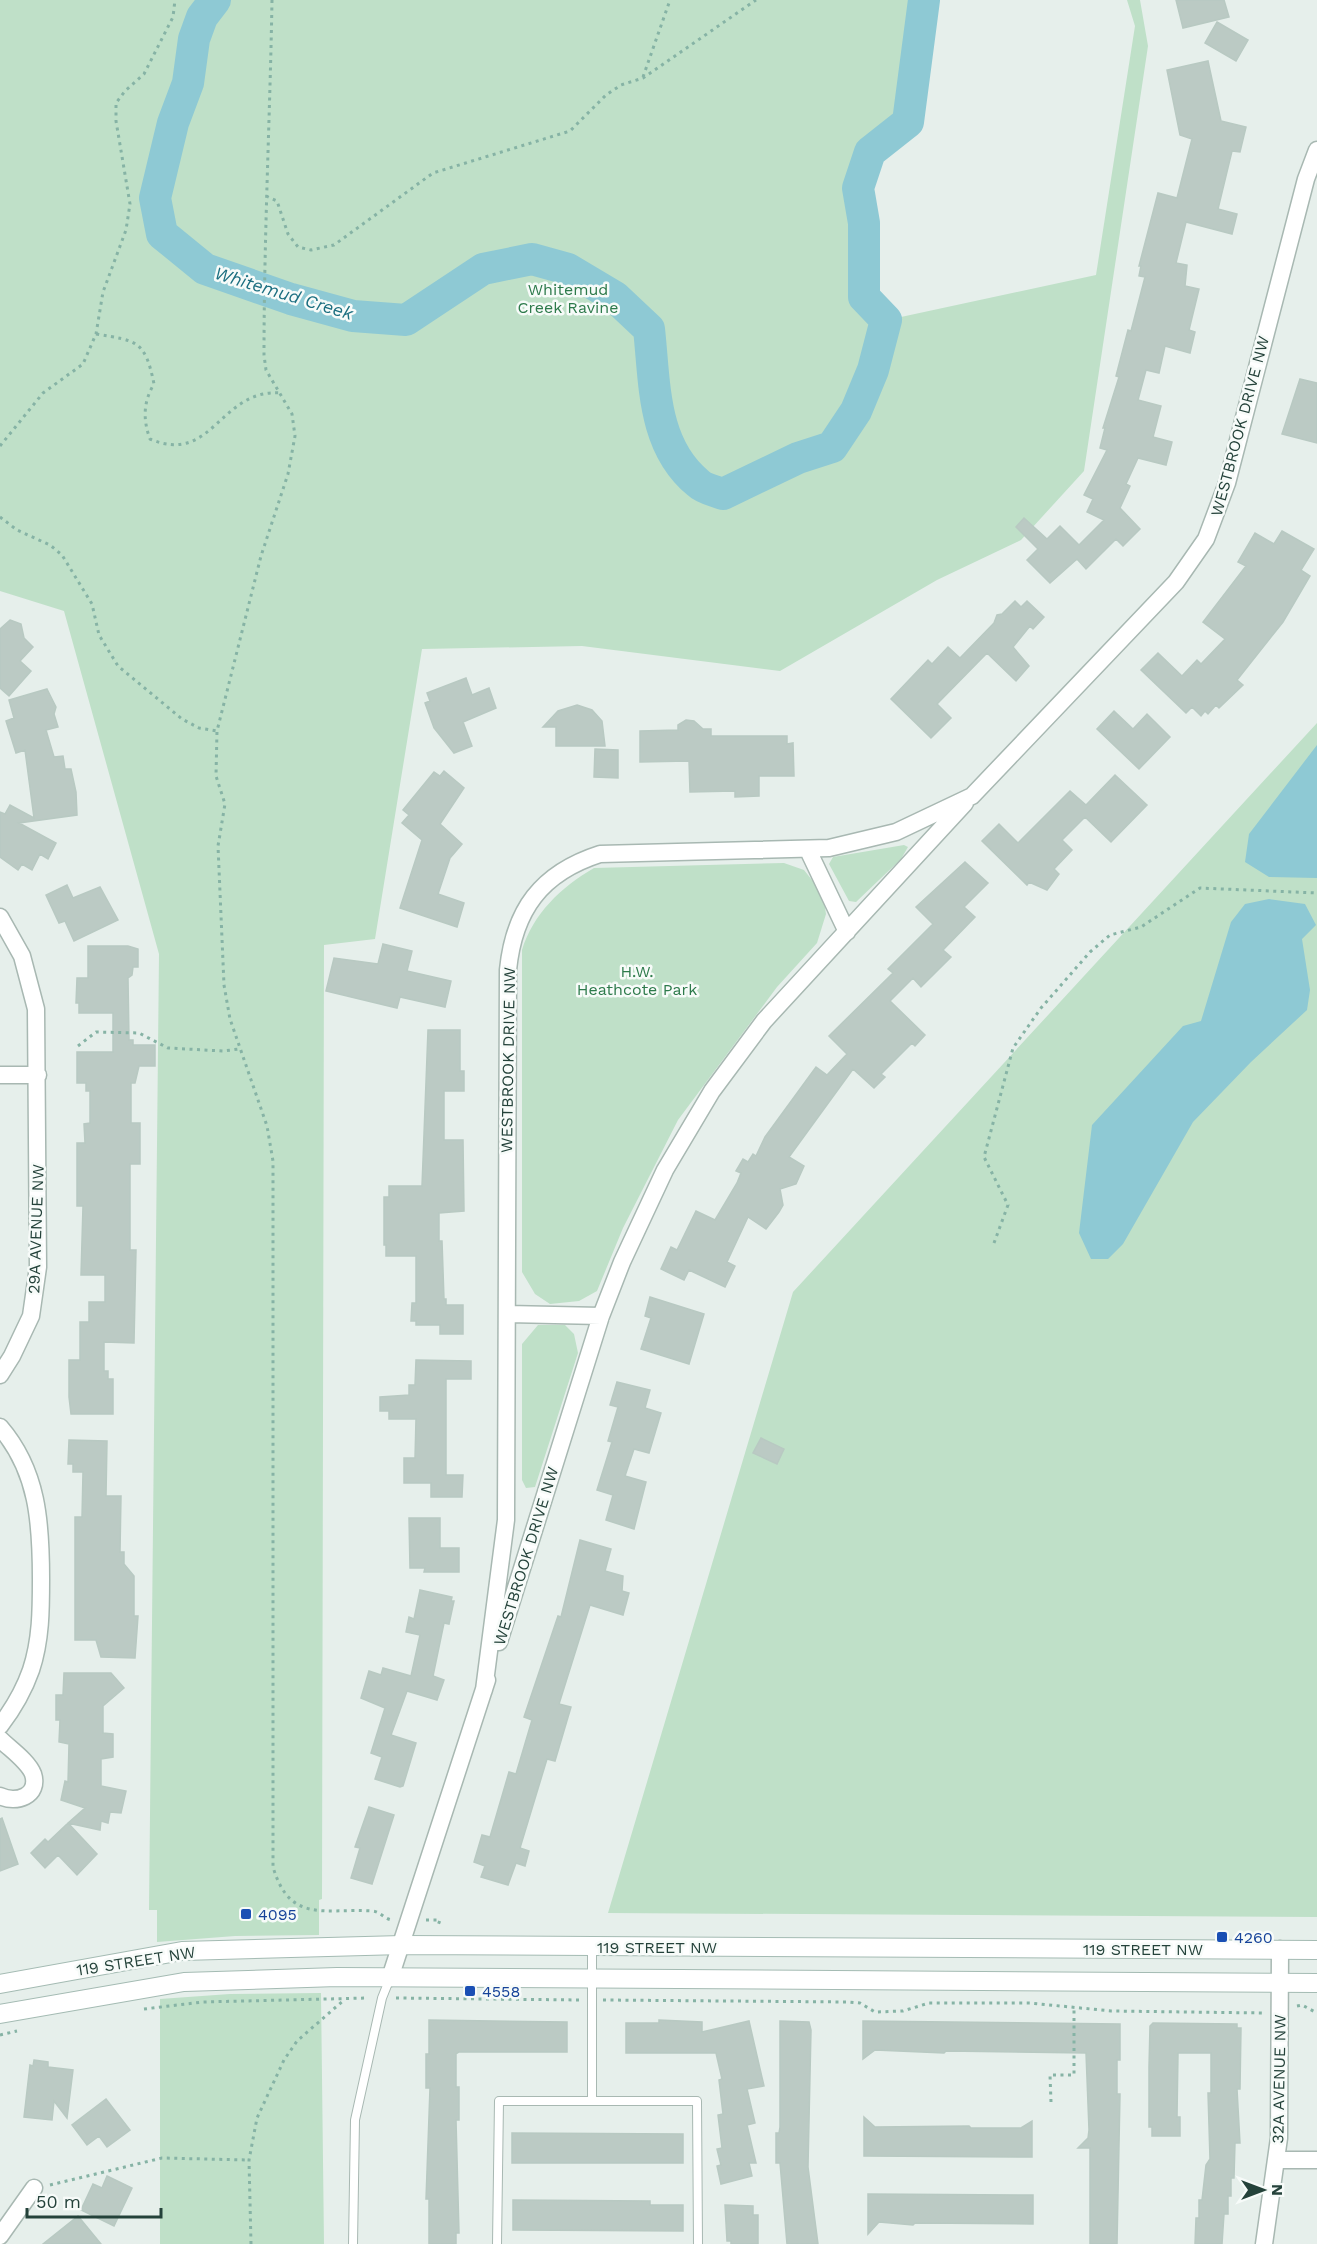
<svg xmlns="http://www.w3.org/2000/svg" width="1317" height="2244" font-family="'Work Sans',sans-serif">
  <rect width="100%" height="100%" fill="#e6efeb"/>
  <path fill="#bfe0c8" d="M 0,0 L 924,0 L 908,122 L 870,152 L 858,188 L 864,223 L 864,297 L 887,320 L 1096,275 L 1135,26 L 1127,0 L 1140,0 L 1148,46 L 1084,471 L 1021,540 L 937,580 L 780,671 L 582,646 L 422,649 L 375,939 L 324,945 L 322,1899 L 319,1900 L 319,1935 L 235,1936 L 157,1942 L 157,1910 L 149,1910 L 159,954 L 64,611 L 0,591 Z
    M 1317,723 L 1317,1917 L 608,1913 L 793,1292 Z
    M 904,845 L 908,847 L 901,859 L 856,902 L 849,901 L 829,864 L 833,857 Z
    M 784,863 L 804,870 L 823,894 L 826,914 L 817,943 L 777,987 L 678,1120 L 623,1228 L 597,1291 L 579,1301 L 550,1304 L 535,1294 L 522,1272 L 522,950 C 533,914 561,887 594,868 Z
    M 538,1325 L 565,1325 L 574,1334 L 578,1353 L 535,1487 L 526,1488 L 522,1480 L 522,1344 Z
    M 321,1993 L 324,2244 L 160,2244 L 160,1999 L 230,1994 Z"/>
  <path fill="#8ec9d4" d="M 1317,745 L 1317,878 L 1269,877 L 1245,862 L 1249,834 Z
    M 1269,899 L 1305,904 L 1316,925 L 1302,939 L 1310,990 L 1307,1010 L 1251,1062 L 1193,1122 L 1123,1244 L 1108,1259 L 1091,1259 L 1079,1233 L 1092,1125 L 1183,1026 L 1201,1021 L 1231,922 L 1245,904 Z"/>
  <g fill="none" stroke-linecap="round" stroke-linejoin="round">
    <path stroke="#8ec9d4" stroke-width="32" d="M 215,0 L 202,17 L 194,39 L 188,83 L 173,123 L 155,198 L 162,234 L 205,269 L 291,299 L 353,316 L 406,320 L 483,269 L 532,259 L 568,269 L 615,297 L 649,329 C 655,383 652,445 698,483 C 704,489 715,491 723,494 L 798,458 L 832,447 L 856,411 L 873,370 L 886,320 L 864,297 L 864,223 L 858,188 L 870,152 L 908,122 L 924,0"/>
  </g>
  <path fill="#bbcac4" stroke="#b8c9c2" stroke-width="1.5" d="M 1176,0 L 1224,0 L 1229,17 L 1183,28 Z
    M 1217,22 L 1248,40 L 1236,61 L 1205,43 Z
    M 1208,61 L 1221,121 L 1246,127 L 1240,152 L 1232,151 L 1218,209 L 1237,214 L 1232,234 L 1186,222 L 1176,263 L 1187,265 L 1185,286 L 1199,289 L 1189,330 L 1195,332 L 1190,353 L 1165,346 L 1159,373 L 1146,370 L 1138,400 L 1161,406 L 1153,437 L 1172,442 L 1166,465 L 1138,458 L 1126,484 L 1130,486 L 1120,508 L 1140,529 L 1123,546 L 1116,539 L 1086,569 L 1077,559 L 1050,583 L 1027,560 L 1038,549 L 1016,527 L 1024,518 L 1047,539 L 1060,526 L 1079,545 L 1104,520 L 1087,512 L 1093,499 L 1084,495 L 1107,450 L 1100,448 L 1105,428 L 1103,428 L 1119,377 L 1116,376 L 1128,330 L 1131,331 L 1145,277 L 1139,276 L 1141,266 L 1139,266 L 1158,193 L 1177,198 L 1192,139 L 1180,135 L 1167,70 Z
    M 1300,379 L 1317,383 L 1317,443 L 1282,434 Z
    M 1282,531 L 1314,549 L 1301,570 L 1310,576 L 1283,622 L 1237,680 L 1243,685 L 1219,708 L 1216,705 L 1208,714 L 1205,711 L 1201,716 L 1192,707 L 1186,713 L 1141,670 L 1158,653 L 1182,676 L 1197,660 L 1201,664 L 1225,639 L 1203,622 L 1246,566 L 1238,562 L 1255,533 L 1274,544 Z
    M 1015,601 L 1021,607 L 1027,601 L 1044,617 L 1033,629 L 1030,626 L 1013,647 L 1029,666 L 1016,681 L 987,653 L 937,704 L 951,718 L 931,738 L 891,699 L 928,660 L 932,664 L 948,647 L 960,658 L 994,623 L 997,615 L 1002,614 Z
    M 10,620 L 21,624 L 24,638 L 33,647 L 20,661 L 31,671 L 9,696 L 0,688 L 0,629 Z
    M 466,678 L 472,695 L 489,688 L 496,708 L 463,722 L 472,746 L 454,753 L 434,728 L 425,703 L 430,701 L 427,693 Z
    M 47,689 L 56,707 L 54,714 L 58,727 L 46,730 L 54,757 L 63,756 L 65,769 L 71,769 L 76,792 L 77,815 L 19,823 L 56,843 L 48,859 L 40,854 L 32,870 L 22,864 L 18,870 L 0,857 L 0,812 L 5,814 L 10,805 L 34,818 L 25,750 L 16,753 L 6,721 L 14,718 L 9,700 Z
    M 577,705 L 592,710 L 602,721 L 605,746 L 556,746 L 556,727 L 543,727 L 558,711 Z
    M 1114,711 L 1133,729 L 1147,714 L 1170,737 L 1139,769 L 1097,729 Z
    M 686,720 L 694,721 L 703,729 L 711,729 L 711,736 L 787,736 L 787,744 L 793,743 L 794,776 L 759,776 L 759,796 L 735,797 L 735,791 L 690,792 L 689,761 L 640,762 L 640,731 L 678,730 L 678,725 Z
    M 595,749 L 618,750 L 618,778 L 594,777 Z
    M 444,771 L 464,788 L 440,824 L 462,844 L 450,858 L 438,894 L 464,903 L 457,927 L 400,908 L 422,840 L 402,823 L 409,815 L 403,810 L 434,772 L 440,776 Z
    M 1115,775 L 1147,805 L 1111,842 L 1085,817 L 1062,840 L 1072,850 L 1054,869 L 1059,874 L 1047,890 L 1029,882 L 1027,885 L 982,841 L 999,824 L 1018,843 L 1070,791 L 1086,805 Z
    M 965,862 L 988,883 L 964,907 L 975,917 L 943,950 L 951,957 L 921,987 L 913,978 L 890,1001 L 925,1035 L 915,1046 L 912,1043 L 881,1074 L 885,1077 L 874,1088 L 853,1069 L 789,1157 L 804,1166 L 796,1184 L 780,1189 L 783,1205 L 779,1212 L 766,1229 L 748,1217 L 727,1262 L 735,1266 L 725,1287 L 689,1270 L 684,1280 L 661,1269 L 671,1247 L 677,1250 L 696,1211 L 715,1220 L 737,1183 L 741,1173 L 736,1171 L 743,1159 L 748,1162 L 753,1154 L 756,1156 L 765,1137 L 816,1067 L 827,1075 L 847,1054 L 829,1036 L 893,973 L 888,969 L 933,924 L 916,907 Z
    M 67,885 L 73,898 L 100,887 L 118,920 L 74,941 L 65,921 L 59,923 L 46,895 Z
    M 383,944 L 412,951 L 407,971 L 451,981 L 445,1007 L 400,997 L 397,1008 L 326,991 L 334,958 L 378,964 Z
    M 88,946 L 128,946 L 138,949 L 138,967 L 133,967 L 132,975 L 128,978 L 129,1040 L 133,1040 L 133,1045 L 155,1045 L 155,1066 L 139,1066 L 135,1083 L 131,1083 L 131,1123 L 140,1123 L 140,1164 L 130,1164 L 130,1250 L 136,1250 L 134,1343 L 104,1342 L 104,1371 L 108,1371 L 108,1379 L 113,1379 L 113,1414 L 71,1414 L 69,1397 L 69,1360 L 80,1360 L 80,1322 L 89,1322 L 89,1302 L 105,1302 L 105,1275 L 81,1275 L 83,1206 L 77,1206 L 77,1143 L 85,1143 L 84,1124 L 90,1123 L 90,1091 L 86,1091 L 86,1083 L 77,1083 L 77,1052 L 113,1052 L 113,1013 L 79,1013 L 79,1003 L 76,1003 L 77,978 L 88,978 Z
    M 428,1030 L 460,1030 L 460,1071 L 464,1071 L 464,1091 L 444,1091 L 444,1140 L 463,1140 L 464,1211 L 439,1213 L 439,1241 L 442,1241 L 444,1299 L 446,1299 L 446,1305 L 463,1305 L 463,1334 L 440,1334 L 440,1325 L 416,1325 L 416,1321 L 411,1321 L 412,1303 L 416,1303 L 416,1256 L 386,1256 L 386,1245 L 384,1245 L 384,1197 L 389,1197 L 389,1186 L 422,1186 Z
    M 650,1297 L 704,1314 L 689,1364 L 641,1349 L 651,1318 L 645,1316 Z
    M 416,1360 L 471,1361 L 471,1379 L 446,1379 L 446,1475 L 463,1475 L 462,1497 L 431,1497 L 431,1483 L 404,1483 L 404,1458 L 415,1458 L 416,1419 L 389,1419 L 389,1411 L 380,1411 L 380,1397 L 409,1395 L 409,1385 L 415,1385 Z
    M 617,1382 L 650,1390 L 645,1408 L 661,1413 L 649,1453 L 634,1449 L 625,1476 L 646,1482 L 634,1529 L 606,1520 L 613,1495 L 597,1490 L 612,1442 L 608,1441 L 618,1407 L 610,1405 Z
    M 761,1438 L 784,1449 L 777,1464 L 753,1453 Z
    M 69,1440 L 107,1441 L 106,1496 L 121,1496 L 120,1552 L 124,1552 L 124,1564 L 134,1576 L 134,1616 L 138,1616 L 135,1658 L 101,1657 L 96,1640 L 75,1640 L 75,1517 L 82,1517 L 83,1472 L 73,1472 L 73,1464 L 68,1464 Z
    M 409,1518 L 440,1518 L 440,1548 L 459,1548 L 459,1572 L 424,1572 L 425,1568 L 410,1568 Z
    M 580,1540 L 611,1549 L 605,1571 L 623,1576 L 622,1591 L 629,1593 L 623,1615 L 590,1605 L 559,1704 L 571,1707 L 555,1761 L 547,1759 L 520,1848 L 529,1851 L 525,1866 L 516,1863 L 508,1885 L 481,1877 L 485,1866 L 474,1862 L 482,1835 L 490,1837 L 509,1772 L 516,1774 L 532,1720 L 524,1717 L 558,1616 L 561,1617 Z
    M 420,1590 L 452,1597 L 451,1601 L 454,1601 L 449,1624 L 444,1623 L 433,1676 L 444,1680 L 437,1700 L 407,1691 L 391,1735 L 416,1743 L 403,1786 L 400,1787 L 375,1779 L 382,1757 L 371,1753 L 385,1708 L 361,1698 L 369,1671 L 381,1675 L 383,1668 L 411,1676 L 420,1635 L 406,1632 L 409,1617 L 414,1619 Z
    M 64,1673 L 111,1673 L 124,1688 L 103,1706 L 103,1733 L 113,1734 L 113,1757 L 101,1759 L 101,1786 L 126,1791 L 121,1813 L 110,1812 L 108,1823 L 101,1821 L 100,1830 L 68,1823 L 85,1808 L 61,1800 L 65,1781 L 68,1782 L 69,1744 L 59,1742 L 60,1720 L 56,1720 L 56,1695 L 63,1695 Z
    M 369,1807 L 394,1815 L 372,1884 L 351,1878 L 360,1848 L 355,1847 Z
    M 2,1818 L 18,1864 L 0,1871 L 0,1819 Z
    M 68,1823 L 97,1854 L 77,1875 L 58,1855 L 45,1868 L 31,1853 L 45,1839 L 48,1842 Z
    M 429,2020 L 567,2022 L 567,2052 L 459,2052 L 456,2054 L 456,2087 L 459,2087 L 459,2120 L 456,2120 L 459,2233 L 456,2233 L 456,2244 L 429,2244 L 429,2199 L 426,2199 L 430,2088 L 426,2088 L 426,2054 L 429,2054 Z
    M 659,2020 L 702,2022 L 702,2032 L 749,2021 L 764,2086 L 747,2089 L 755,2123 L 747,2125 L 756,2163 L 749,2163 L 752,2176 L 721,2184 L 717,2166 L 721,2165 L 717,2149 L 722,2148 L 718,2115 L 723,2114 L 719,2080 L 722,2079 L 716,2053 L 626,2053 L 626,2023 L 659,2023 Z
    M 780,2021 L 809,2022 L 811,2030 L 808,2167 L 818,2244 L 787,2244 L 780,2163 L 776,2163 L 776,2133 L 779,2133 L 780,2127 Z
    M 863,2021 L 1120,2024 L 1120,2060 L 1117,2060 L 1117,2094 L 1120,2094 L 1117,2244 L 1090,2244 L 1090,2148 L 1078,2148 L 1088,2138 L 1089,2130 L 1086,2053 L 946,2051 L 944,2053 L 875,2050 L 863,2059 Z
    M 1153,2023 L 1237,2024 L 1237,2028 L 1241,2028 L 1240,2089 L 1237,2089 L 1240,2143 L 1235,2143 L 1234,2178 L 1231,2178 L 1231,2196 L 1228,2196 L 1228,2214 L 1224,2214 L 1222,2244 L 1195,2244 L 1196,2218 L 1199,2218 L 1199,2200 L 1202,2200 L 1206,2165 L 1210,2159 L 1208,2093 L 1211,2093 L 1211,2053 L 1178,2053 L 1177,2117 L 1180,2117 L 1180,2136 L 1152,2136 L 1152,2127 L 1149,2127 L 1149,2067 L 1150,2026 Z
    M 34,2060 L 48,2062 L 48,2067 L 73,2070 L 67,2118 L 54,2101 L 52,2120 L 24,2117 L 30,2065 L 33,2066 Z
    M 106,2099 L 130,2130 L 107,2147 L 99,2136 L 87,2145 L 72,2125 Z
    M 864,2117 L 875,2127 L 969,2126 L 971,2128 L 1021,2128 L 1032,2121 L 1032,2157 L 864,2156 Z
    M 512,2133 L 683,2134 L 683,2163 L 512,2163 Z
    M 107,2176 L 132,2188 L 114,2226 L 81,2210 L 93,2184 L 102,2188 Z
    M 868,2194 L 1033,2195 L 1033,2224 L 915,2223 L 913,2225 L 879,2222 L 868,2234 Z
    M 513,2200 L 650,2201 L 650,2205 L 683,2205 L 683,2231 L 513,2230 Z
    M 725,2205 L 753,2206 L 753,2215 L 758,2215 L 758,2244 L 731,2244 L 731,2241 L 727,2241 Z
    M 78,2216 L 101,2244 L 43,2244 Z"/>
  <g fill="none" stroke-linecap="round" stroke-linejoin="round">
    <g stroke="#a8b8b2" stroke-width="10">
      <path id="lane" d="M 592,1947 L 592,2101
        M 353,2244 L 355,2120 L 382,1998 L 390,1978
        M 497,2244 L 499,2101 L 697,2101 L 698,2244"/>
    </g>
    <g stroke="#a8b8b2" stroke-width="19">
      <path id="street" d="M 808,850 L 847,932
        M 0,917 L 22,956 L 36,1009 L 38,1267 L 31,1316 L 12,1356 L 0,1375
        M 0,1075 L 38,1075
        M 507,1314 L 601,1316
        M 0,1427 C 38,1471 41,1523 41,1579 C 41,1609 41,1640 31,1670 C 24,1690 13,1709 0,1726
        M 499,1642 L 601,1316 L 622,1262 L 665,1170 L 712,1091 L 764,1021 L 965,803
        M 484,1690 L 506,1520 L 508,970 C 514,910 541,873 600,854 L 829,848 L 896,832 L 972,796 L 1176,582 L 1206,539 L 1227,483 L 1306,179 L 1317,150
        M 0,1739 C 10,1749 28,1761 33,1774 C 40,1796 16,1804 0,1796
        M 390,1978 L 487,1680
        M 1278,2160 L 1317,2160
        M 0,2236 L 34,2188
        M 1264,2244 L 1279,2138 L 1280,1949"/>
    </g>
    <g stroke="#a4bbb3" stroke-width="20">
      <path id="secondary" d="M 0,1984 L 182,1951 L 402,1945 L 1317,1950
        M 0,2014 L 184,1982 L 337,1977 L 1317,1983"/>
    </g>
    <path stroke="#86b3a5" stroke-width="3" stroke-dasharray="3 4.5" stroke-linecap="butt" d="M 272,0 C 270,118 264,236 264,355 L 266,370 L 292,414 L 295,436 L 288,474 L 261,556 L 217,731 L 216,776 L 225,804 L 218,846 L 224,985 L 230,1019 L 267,1126 L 273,1161 L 273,1867 C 290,1924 324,1908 372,1911 C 380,1911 384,1919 392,1920
      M 643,77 L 670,0
      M 266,196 L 277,201 L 288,234 L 298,247 L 311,250 L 334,245 L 433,173 L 570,131 L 606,95 L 621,85 L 643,78 L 756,0
      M 96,334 C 136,341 145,339 154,384 C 143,402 143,420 150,439 C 213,466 220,388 281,393
      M 0,446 L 43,393 L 83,364 L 96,334 L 103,292 L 126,230 L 130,204 L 116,121 L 116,103 L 125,91 L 144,74 L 173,17 L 175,0
      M 0,517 L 17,530 L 50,545 L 62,555 L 92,604 L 99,635 L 118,666 L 182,719 L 199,728 L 217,731
      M 78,1046 L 96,1032 L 139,1033 L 168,1048 L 223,1051 L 239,1049
      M 994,1243 L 1008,1205 L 984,1157 L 1013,1048 L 1041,1008 L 1090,952 L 1110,935 L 1141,927 L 1200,888 L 1317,893
      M 426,1920 L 440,1920 L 437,1928
      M 396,1998 L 581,2000
      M 603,2000 L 849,2002 L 860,2003 L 875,2012 L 903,2011 L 929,2003 L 1030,2003 L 1111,2011 L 1264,2013
      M 1297,2006 L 1302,2005 L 1317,2013
      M 144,2009 L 203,2002 L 368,1998
      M 0,2035 L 17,2031
      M 1051,2102 L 1050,2075 L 1074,2075 L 1074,2008
      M 50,2185 L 162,2158 L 249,2160
      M 251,2244 L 249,2160 L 257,2118 L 284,2060 L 297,2041 L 344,2000"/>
    <use href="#lane" stroke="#fff" stroke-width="8"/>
    <use href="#street" stroke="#fff" stroke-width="16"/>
    <use href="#secondary" stroke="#fff" stroke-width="18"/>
  </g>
  <g fill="#1a4fb4" stroke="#f7fbf9" stroke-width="2">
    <rect x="240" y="1908" width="12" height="12" rx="3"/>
    <rect x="1216" y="1931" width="12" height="12" rx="3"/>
    <rect x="464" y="1985" width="12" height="12" rx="3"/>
  </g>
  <g text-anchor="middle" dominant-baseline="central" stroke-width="5" stroke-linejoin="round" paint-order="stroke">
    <g font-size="16" fill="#2d7a4b" stroke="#f7fbf9">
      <text x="568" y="289">Whitemud<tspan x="568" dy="18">Creek Ravine</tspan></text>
      <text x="637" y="971">H.W.<tspan x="637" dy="18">Heathcote Park</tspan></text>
    </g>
    <g font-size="16" fill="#24423a" stroke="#f7fbf9">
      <text transform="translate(1240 426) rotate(-75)">WESTBROOK DRIVE NW</text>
      <text transform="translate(508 1060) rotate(-89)">WESTBROOK DRIVE NW</text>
      <text transform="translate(36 1229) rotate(-88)">29A AVENUE NW</text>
      <text transform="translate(526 1556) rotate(-73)">WESTBROOK DRIVE NW</text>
      <text x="657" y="1947">119 STREET NW</text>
      <text x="1143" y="1949">119 STREET NW</text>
      <text transform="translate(136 1961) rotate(-9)">119 STREET NW</text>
      <text transform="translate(1279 2079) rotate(-89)">32A AVENUE NW</text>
    </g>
    <g font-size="16" fill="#164399" stroke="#f7fbf9" text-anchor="start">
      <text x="258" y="1914">4095</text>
      <text x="1234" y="1937">4260</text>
      <text x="482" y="1991">4558</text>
    </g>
    <g font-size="18" font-style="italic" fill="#1c6f80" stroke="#f7fbf9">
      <text transform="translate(284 293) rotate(17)">Whitemud Creek</text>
    </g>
  </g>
  <g transform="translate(1263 2190) rotate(90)" stroke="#f7fbf9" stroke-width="4.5" paint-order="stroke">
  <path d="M0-4.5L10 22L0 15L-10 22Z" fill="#24423a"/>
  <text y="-9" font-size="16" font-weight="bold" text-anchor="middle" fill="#24423a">N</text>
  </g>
  <path d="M27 2208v9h134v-9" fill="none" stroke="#24423a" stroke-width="3"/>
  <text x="36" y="2208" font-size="18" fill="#24423a" stroke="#f7fbf9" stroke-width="4.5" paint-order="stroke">50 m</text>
</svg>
